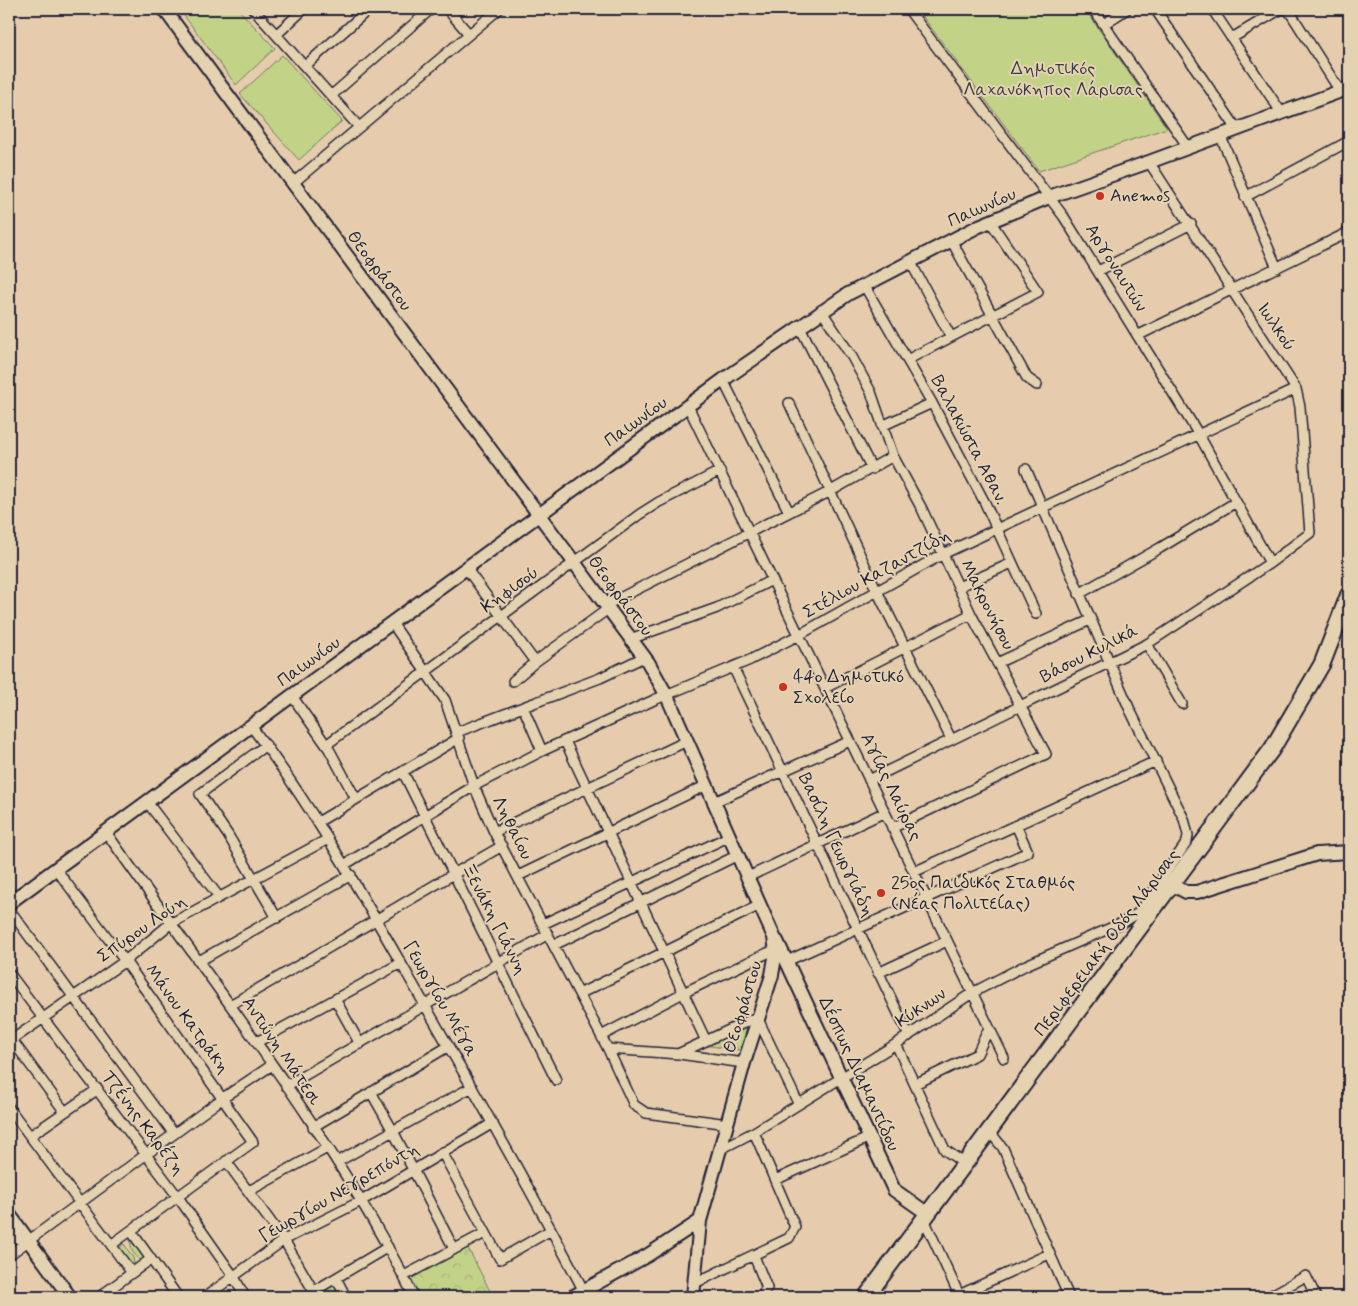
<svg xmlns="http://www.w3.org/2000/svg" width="1358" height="1306" font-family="Mynerve,sans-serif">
  <defs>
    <pattern id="grass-dots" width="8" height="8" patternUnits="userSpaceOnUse" patternTransform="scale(1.25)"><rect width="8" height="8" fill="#c2d388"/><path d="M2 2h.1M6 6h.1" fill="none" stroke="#a6b576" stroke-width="1.8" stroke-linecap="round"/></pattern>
    <pattern id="park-crowns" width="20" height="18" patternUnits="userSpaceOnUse" patternTransform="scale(1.25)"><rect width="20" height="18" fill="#c2d388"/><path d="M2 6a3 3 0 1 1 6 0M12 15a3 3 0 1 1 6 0" fill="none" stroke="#a6b576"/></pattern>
  </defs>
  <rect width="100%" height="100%" fill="#e6ccac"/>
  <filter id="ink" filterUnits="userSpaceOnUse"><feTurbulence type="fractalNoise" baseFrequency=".02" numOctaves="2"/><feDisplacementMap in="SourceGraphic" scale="10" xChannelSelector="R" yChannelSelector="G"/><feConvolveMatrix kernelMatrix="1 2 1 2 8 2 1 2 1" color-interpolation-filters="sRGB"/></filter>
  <g filter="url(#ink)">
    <path fill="url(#grass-dots)" stroke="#727a62" d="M 750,1022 L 740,1050 L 702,1045 Z
      M 133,1238 L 148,1258 L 141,1263 L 132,1251 L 130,1240 Z
      M 124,1244 L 133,1258 L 135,1268 L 133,1269 L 118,1249 Z
      M 333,1285 L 340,1297 L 320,1296 L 319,1293 Z"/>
    <path fill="url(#park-crowns)" stroke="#727a62" d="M 467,1246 L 493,1297 L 419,1297 L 408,1277 Z"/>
    <path fill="#c2d388" stroke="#727a62" d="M 179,9 L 238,9 L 275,48 L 236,85 Z
      M 917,9 L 1085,9 L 1167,128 L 1039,171 Z
      M 282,55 L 342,121 L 299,160 L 240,94 Z"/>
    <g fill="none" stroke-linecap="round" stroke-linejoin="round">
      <g stroke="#22223b" stroke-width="12">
        <path id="street" d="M 253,9 L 359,127
          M 447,9 L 469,34
          M 908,9 L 1064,217 L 1199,435 L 1270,563
          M 1093,9 L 1188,147
          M 1155,9 L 1237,129
          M 1212,9 L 1281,112
          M 1288,9 L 1340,91
          M 1104,24 L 1127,9
          M 277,34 L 304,9
          M 1232,38 L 1281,9
          M 305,66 L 369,9
          M 332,95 L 431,9
          M 1220,135 L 1277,268
          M 292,184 L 499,9
          M 1245,197 L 1349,141
          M 951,240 L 1027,378 L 1037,385
          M 910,261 L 951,337
          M 1098,271 L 1191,224
          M 864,285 L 932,403 L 985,503 L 1036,614
          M 821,310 L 852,357 L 871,392 L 893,456 L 922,509 L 971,614 L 1046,754 L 892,828
          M 799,325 L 872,469
          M 1139,335 L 1349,232
          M 907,360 L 1038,292 L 990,221
          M 723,380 L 789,512
          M 789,403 L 877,591 L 951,739
          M 688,406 L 1004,1058
          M 882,426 L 932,403
          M 466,568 L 535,662
          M 958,587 L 1012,563
          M 1079,594 L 1160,548 L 1236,502
          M 606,605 L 831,491 L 893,456
          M 392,623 L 445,700 L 474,786 L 494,832 L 608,1049 L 634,1105 L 646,1113 L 728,1124
          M 630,639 L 717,608 L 772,580
          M 1147,644 L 1182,704
          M 997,663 L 1090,620
          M 733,667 L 909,1036
          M 513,681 L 535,662 L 608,609
          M 825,688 L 971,614
          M 292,696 L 329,749 L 356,799
          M 523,707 L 542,751
          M 251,726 C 313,807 363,897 414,986 C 473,1089 532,1192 587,1297
          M 457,732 L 600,678 L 644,657
          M 565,741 L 706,1041
          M 266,745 L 200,794 L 228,835 L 277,918
          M 326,745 L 640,514 L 659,502 L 720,471
          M 403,772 L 556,1080
          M 869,780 L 1147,644 L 1270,563 L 1310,533 L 1300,407 L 1296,389 L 1149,162
          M 147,802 L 219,897
          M 714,802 L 850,741
          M 318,822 L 459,738
          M 106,832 C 212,984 331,1131 414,1297
          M 494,832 L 687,741
          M 344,865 L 474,786 L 542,751 L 654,700 L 750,660 L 799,635 L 943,554 L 1296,389
          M 56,869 L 125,961 L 253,1142 L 111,1245
          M 914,872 L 1156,761
          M 518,876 L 707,785
          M 748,877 L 885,812
          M 9,909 L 174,1134
          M 543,924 L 730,836
          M 554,945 L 738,855
          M 199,961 L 351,875
          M 787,961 L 1028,852 L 1016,825
          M 9,973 L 178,1197 L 234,1277 L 245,1297
          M 878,973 L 947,941
          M 579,994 L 760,905
          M 335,999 L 360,1044
          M 230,1005 C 322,953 411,898 502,846
          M 758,1019 L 798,1103
          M 601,1036 L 683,993 L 776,949
          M 12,1040 L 65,1112
          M 9,1042 L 125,961 L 170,924 L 328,839
          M 257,1042 L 401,963
          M 896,1044 L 945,1150 L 965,1164
          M 608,1049 L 679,1054 L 744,1063
          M 680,1053 L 759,1016
          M 915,1084 L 977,1054 L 989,1028
          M 286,1086 L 548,934
          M 371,1092 L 393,1131 L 454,1249
          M 9,1108 L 132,1273
          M 313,1127 L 449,1046
          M 989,1131 L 1003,1148 L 1069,1297
          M 30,1136 L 98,1089
          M 721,1149 L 754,1132 L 896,1044 L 972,993 L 1026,965 L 1124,922 L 1138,913 L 1187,842 L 1188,835 L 1184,819 L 1130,710 L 1026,469
          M 442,1152 L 500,1259 L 551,1230
          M 226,1161 L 284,1240 L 317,1297
          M 337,1162 L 472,1087
          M 775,1180 L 870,1137
          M 249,1191 L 327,1148
          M 924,1219 L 960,1297
          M 131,1231 L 178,1297
          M 9,1237 L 29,1241
          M 9,1255 L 223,1098 L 272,1065
          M 754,1256 L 767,1288 L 760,1297
          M 404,1276 L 485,1233
          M 336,1278 L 346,1297
          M 695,1283 L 789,1238 L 795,1227 L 754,1132
          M 314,1291 L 388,1247
          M 959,1295 L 1049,1254
          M 99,1297 L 151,1259
          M 205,1297 L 284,1240 L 363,1200 L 493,1123
          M 1268,1297 L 1306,1276 L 1316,1297"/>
      </g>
      <g stroke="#22223b" stroke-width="16">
        <path id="secondary" d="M 164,9 L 648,662 L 667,696 L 774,937 L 776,952 L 772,975 L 744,1063 L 700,1221 L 693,1297
          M 1173,885 L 1186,892 L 1197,892 L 1317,854 L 1349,852
          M 9,903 L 723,380 L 848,294 L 979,226 L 1049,197 L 1149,162 L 1349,88
          M 777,941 L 894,1190 L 928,1214
          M 9,1214 L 70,1297
          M 572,1297 L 648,1255 L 700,1221"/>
      </g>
      <g stroke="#22223b" stroke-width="19">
        <path id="highway" d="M 866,1297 L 1272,749 L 1322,664 L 1349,594"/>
      </g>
      <use href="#street" stroke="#e5d2b0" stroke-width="9"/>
      <use href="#secondary" stroke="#e5d2b0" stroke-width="12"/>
      <use href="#highway" stroke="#e5d2b0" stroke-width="15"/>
    </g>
  </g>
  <g fill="#c8321e" stroke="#e5d2b0" stroke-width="2">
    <circle cx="1100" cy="196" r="5"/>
    <circle cx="783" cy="687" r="5"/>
    <circle cx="881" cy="893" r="5"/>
  </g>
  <g text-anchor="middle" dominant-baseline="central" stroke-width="4" stroke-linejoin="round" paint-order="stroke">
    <g font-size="18" fill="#3a3d47" stroke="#e5d2b0">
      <text x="1053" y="69">Δημοτικός<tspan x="1053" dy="21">Λαχανόκηπος Λάρισας</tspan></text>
    </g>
    <g font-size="18" fill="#22223b" stroke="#e5d2b0" text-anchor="start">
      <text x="1110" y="196">Anemos</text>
      <text x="793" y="677">44ο Δημοτικό<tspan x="793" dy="21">Σχολείο</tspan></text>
      <text x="891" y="883">25ος Παιδικός Σταθμός<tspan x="891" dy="21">(Νέας Πολιτείας)</tspan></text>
    </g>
    <g font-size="18" fill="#22223b" stroke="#e5d2b0">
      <text transform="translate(982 208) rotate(-24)">Παιωνίου</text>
      <text transform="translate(1116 268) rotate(58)">Αργοναυτών</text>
      <text transform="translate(379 271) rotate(53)">Θεοφράστου</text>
      <text transform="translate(1276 327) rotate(56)">Ιωλκού</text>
      <text transform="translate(636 422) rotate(-36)">Παιωνίου</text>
      <text transform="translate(969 440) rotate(62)">Βαλακώστα Αθαν.</text>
      <text transform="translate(877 574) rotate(-29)">Στέλιου Καζαντζίδη</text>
      <text transform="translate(510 590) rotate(-36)">Κηφισού</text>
      <text transform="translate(620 596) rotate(53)">Θεοφράστου</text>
      <text transform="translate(987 605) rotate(63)">Μακρονήσου</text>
      <text transform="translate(1089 654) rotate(-27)">Βάσου Κυλικά</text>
      <text transform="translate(309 662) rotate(-36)">Παιωνίου</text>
      <text transform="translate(891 787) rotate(64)">Αγίας Λαύρας</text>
      <text transform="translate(512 828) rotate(63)">Ληθαίου</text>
      <text transform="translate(836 845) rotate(65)">Βασίλη Γεωργιάδη</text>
      <text transform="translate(494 919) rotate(63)">Ξενάκη Γιάννη</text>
      <text transform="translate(142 929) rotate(-35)">Σπύρου Λούη</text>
      <text transform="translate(1107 943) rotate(-53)">Περιφερειακή Οδός Λάρισας</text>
      <text transform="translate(440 999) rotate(60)">Γεωργίου Μέγα</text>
      <text transform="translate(743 1007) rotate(-73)">Θεοφράστου</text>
      <text transform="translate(921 1008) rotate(-34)">Κύκνων</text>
      <text transform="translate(187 1019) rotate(54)">Μάνου Κατράκη</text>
      <text transform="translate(281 1051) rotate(56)">Αντώνη Μάτεσι</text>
      <text transform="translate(859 1074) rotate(65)">Δέσπως Διαμαντίδου</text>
      <text transform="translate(143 1123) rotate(53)">Τζένης Καρέζη</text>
      <text transform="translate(339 1193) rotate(-30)">Γεωργίου Νεγρεπόντη</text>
    </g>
  </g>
  <rect width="1358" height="1306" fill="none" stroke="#e5d2b0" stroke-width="30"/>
  <rect x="15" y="15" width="1328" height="1276" fill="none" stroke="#22223b" stroke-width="2" filter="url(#ink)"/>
</svg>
